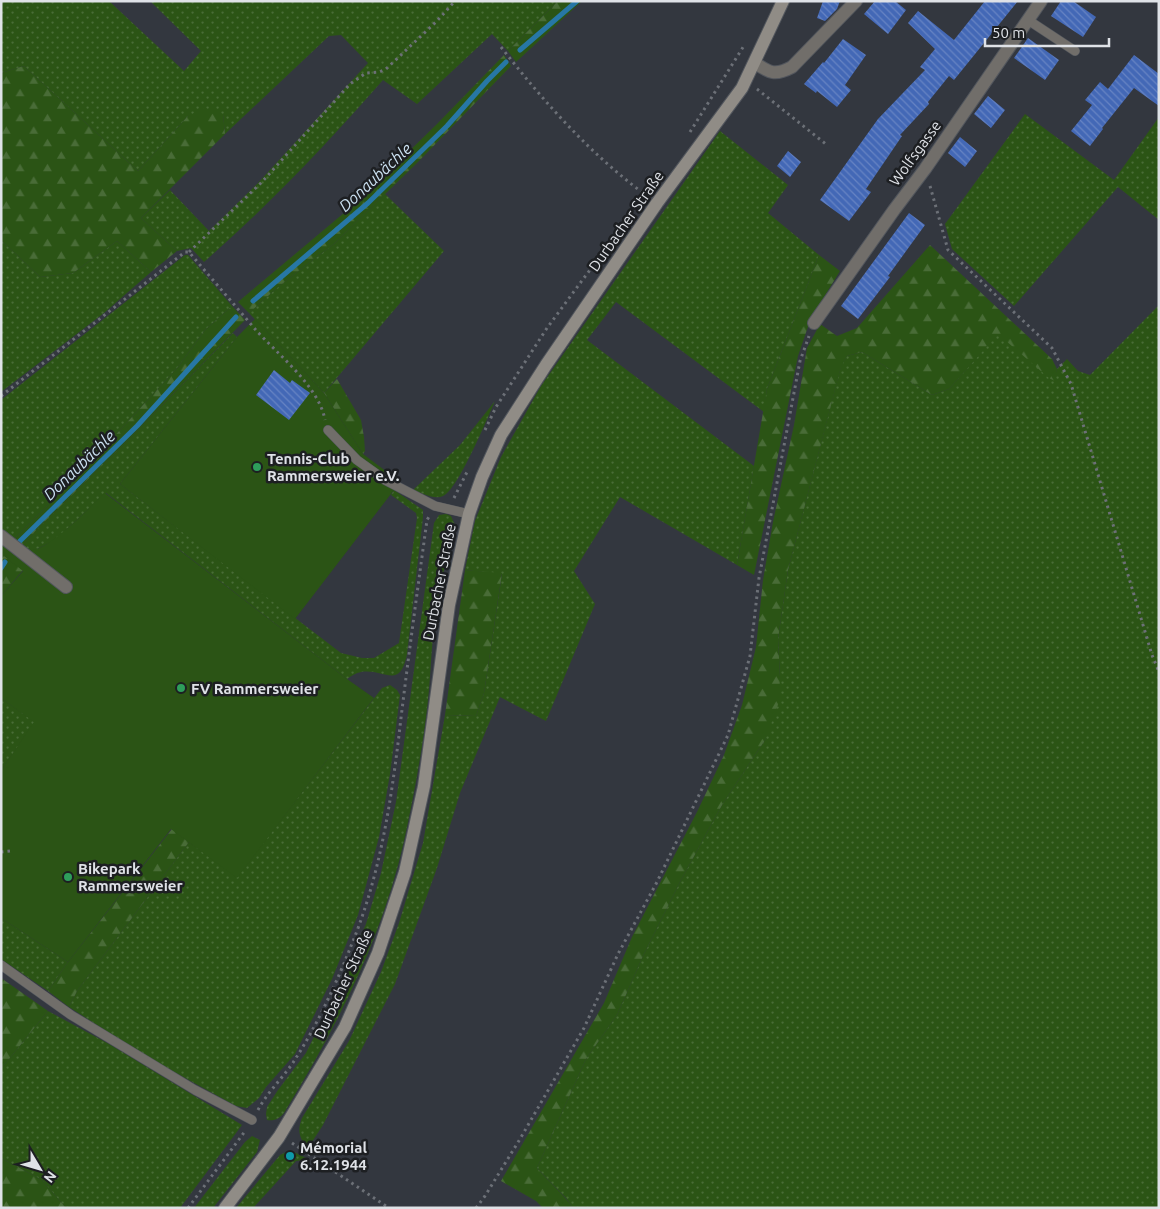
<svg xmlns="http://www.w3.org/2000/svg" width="1160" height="1209" font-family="Ubuntu,sans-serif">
  <defs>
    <pattern id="grass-dots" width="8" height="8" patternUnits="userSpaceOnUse" patternTransform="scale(1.25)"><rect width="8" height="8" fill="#2b5415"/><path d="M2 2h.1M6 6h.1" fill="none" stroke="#496c37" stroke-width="1.8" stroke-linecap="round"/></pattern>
    <pattern id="forest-firs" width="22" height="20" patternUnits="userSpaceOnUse" patternTransform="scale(1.25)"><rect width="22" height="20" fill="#2b5415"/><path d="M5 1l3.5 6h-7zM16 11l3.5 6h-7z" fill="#496c37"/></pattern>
    <pattern id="building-back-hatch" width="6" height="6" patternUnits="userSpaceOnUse" patternTransform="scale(1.25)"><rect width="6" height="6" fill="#4368b6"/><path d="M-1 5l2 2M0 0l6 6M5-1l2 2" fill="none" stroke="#6784c3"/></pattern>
  </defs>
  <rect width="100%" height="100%" fill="#33373f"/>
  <path fill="url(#grass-dots)" d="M 1,1 L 109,1 L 184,71 L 201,51 L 150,1 L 558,1 L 508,51 L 492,34 L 417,104 L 383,80 C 327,144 268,206 204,262 L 191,248 L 177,251 L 141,218 L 170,190 L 209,231 L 258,183 L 368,63 L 341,35 L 329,36 L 225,134 L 223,114 L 188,116 L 138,171 L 24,66 L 1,73 Z
    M 1025,114 L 1114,180 L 1159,117 L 1159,220 L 1118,187 L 1014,306 L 952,249 L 945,224 Z
    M 720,131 L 788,185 L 768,213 L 819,255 L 767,389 L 764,412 L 616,302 L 587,340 L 754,466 L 737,565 L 620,497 L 574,571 L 595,604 L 546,721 L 500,697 L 460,793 L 437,868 L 395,984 L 323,1125 L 308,1148 C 299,1138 297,1131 302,1118 L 349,1041 L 381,972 L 399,923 L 423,843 L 445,715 L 476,716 L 484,693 L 502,574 L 465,570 L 475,521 L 501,457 L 541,386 Z
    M 385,194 L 444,251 L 324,393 L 249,313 L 278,287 L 335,243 Z
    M 1,240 L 40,277 L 73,273 L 117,241 L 151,272 L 104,313 L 1,392 Z
    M 185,255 L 188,255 L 232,306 L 205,330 L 178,367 L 87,466 L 13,540 L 1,531 L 1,400 Z
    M 1159,305 L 1159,1208 L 573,1208 L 566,1198 L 537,1168 L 586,1059 L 617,1015 L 643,956 L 681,880 L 722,805 L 765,740 L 780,677 L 778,639 L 788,570 L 841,366 L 847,356 L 862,352 L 932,395 L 949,389 L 998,333 L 1054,380 L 1057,369 L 1067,359 L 1078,371 L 1090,375 Z
    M 233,333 L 237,337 L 120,484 L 341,653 L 362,658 L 374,658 L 399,643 L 417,518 L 416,513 L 391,495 L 394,490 L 423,510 L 423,517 L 407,654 C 400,691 384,668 361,672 C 356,673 351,676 347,679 L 106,493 L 55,540 L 33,551 L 20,548 L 38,528 L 120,448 Z
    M 495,401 C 487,419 458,490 443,496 C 434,500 422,493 413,490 L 460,445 Z
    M 446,514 L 451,516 L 455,525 C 447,556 439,588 435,621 C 431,647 431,673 428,700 C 423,747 414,795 404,841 C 382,939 336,1028 284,1113 C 279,1119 275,1121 267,1120 L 266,1114 L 267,1107 L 278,1090 L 306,1053 L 334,996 L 366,924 L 381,873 L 396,802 L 434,523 L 439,515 Z
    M 390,685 L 397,690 L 400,695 L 390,774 L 379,837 L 358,915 L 332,979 L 295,1054 L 266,1087 L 259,1098 L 247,1108 L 236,1106 L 147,1057 L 69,1007 L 77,991 L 189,842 L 237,877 L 382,688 Z
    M 1,698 L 35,722 L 1,771 Z
    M 1,918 L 68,962 L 48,991 L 1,959 Z
    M 48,1011 L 109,1044 L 242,1125 L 180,1208 L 66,1208 L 42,1180 L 1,1158 L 1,1069 Z
    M 252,1136 L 260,1140 L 257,1152 L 213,1208 L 194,1208 L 245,1142 Z
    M 290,1150 L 308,1159 L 296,1161 L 253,1208 L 236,1208 L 280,1155 Z"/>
  <path fill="url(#forest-firs)" d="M 558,1 L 582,1 L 516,62 L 508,51 Z
    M 504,55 L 511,66 L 420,160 L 335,243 L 278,287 L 249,313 L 238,302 L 357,202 L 437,124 Z
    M 24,66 L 138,171 L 188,116 L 205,108 L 223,114 L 225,134 L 141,218 L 177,251 L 151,272 L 117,241 L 73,273 L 40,277 L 1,240 L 1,73 Z
    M 930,245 L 1052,359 L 1057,369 L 1055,381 L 1049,378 L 998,334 L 949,389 L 932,395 L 862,352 L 847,356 L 841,367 L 788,570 L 778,639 L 780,677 L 779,702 L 765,740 L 722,805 L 681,880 L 643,956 L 617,1015 L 586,1059 L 537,1168 C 549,1182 563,1193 573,1208 L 543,1208 L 536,1201 L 501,1181 L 604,1003 L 632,937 L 697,812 L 724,755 L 742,705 L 756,647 L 763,580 L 773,522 L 794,425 L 807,348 L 820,324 L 837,336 L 857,328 Z
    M 819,255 L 840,271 L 811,318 L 798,356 L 754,575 L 737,565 L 767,389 Z
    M 232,306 L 245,320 L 120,448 L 38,528 L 20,548 L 13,540 L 87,466 L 178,367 L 205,330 Z
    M 337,379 L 361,420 L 364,437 L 365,451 L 363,454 L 324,393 Z
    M 3,555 L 23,570 L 2,595 L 1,600 L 1,559 Z
    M 465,570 L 502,573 L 484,693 L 476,716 L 445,715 Z
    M 172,829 L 189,842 L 77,991 L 69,1007 L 48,991 L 68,962 Z
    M 1,978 L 48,1011 L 1,1069 Z
    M 1,1158 L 42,1180 L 66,1208 L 1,1208 Z"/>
  <path fill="#2b5415" d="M 255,319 L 324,393 L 363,454 L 399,481 L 394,490 L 295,619 L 120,484 L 237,337 Z
    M 105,493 L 347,679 L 374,698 L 237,878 L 171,829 L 68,962 L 1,918 L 1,771 L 34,722 L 1,698 L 1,600 L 2,595 L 23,571 L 4,556 L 1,559 L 1,531 C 9,538 21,552 33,550 C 52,547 90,507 105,493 Z"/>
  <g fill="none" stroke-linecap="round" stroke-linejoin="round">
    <path stroke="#2777a5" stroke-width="5" d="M 520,50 L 577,1
      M 253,301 L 368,203 L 447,126 L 487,81 L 506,62
      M 19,542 L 137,426 L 236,317
      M 1,568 L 5,562"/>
  </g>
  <path fill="url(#building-back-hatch)" d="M 823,1 L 840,1 L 837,9 L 825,21 L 817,18 Z
    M 875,1 L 895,1 L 906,10 L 888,34 L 864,14 Z
    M 985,1 L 1018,1 L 954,80 L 949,76 L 928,102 L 929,104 L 900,135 L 902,136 L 866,189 L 871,192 L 849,221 L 820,200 L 878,119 L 925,70 L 920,67 L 935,49 L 908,23 L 918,11 L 954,40 Z
    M 1061,1 L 1073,1 L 1096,17 L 1083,37 L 1051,16 Z
    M 1028,38 L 1059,60 L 1045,80 L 1014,58 Z
    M 843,39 L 866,55 L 845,85 L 851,90 L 837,107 L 817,91 L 816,93 L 804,84 L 823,62 L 824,63 Z
    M 1134,55 L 1159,74 L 1159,106 L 1134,88 L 1102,128 L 1103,129 L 1090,146 L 1071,131 L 1092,105 L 1085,100 L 1100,82 L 1108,89 Z
    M 988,96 L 1005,110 L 991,128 L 974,114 Z
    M 960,137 L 977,151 L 965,167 L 948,153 Z
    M 788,151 L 801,162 L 790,177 L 777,166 Z
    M 909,213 L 925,225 L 888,276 L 890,277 L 858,319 L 841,306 Z
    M 274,370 L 290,383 L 292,380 L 310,393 L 289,420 L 256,395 Z"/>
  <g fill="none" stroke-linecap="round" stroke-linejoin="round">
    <g stroke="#52565d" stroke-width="10">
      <path id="lane" d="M 1028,20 L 1075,51
        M 328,430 L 357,460 L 385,480 L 435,506 L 469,514
        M 1,965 L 71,1015 L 195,1090 L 252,1120"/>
    </g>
    <g stroke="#52565d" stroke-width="14">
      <path id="street" d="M 755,63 C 770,73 775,76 792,67 L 856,1
        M 814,323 L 894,210 L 925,169 L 1041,1
        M 1,536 L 66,587"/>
    </g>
    <g stroke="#52565d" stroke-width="14">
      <path id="secondary" d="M 225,1208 L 279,1137 L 345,1027 L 378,953 L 405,872 L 424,786 L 449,605 L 469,514 L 482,477 L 501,435 L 546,365 L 657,203 L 742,88 L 783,1"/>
    </g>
    <path stroke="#6c7077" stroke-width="3" stroke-dasharray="2.5 4" stroke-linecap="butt" d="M 501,47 C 544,102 590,154 647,196
      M 757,89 L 827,145
      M 690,132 L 745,44
      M 930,186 L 948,250 L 1052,348 L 1071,384 L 1152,655 L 1159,672
      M 189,252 L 262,182 L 350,84 L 366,73 L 379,72 L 386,69 L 437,21 L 455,1
      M 1,396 L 185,252 L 189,252 C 211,278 233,303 255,329 C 277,354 319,386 325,420
      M 485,430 L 496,407 L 547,328 L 615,236
      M 454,498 L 468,470
      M 1,852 L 11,851
      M 258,1110 C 268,1091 285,1076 296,1058 C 317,1025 337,982 351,946 C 381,874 392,796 401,718 C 409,652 418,586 427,520 L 430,515
      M 292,1143 L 389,1208
      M 188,1208 L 246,1130
      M 476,1208 L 485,1196 L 520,1139 L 584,1028 L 618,954 L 657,882 L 728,735 L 750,656 L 759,578 L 800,361 L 809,336"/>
    <use href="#lane" stroke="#716e6a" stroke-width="9"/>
    <use href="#street" stroke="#716e6a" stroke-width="12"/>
    <use href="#secondary" stroke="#908c86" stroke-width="12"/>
  </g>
  <g fill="#2e9e5b" stroke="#1d1f22" stroke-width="2">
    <circle cx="257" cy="467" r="5"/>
    <circle cx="181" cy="688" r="5"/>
    <circle cx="68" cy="877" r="5"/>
  </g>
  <circle fill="#0f9aa8" stroke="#1d1f22" stroke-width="2" cx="290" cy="1156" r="5"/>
  <g text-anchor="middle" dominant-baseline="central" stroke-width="5" stroke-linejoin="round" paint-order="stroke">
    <g font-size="15" fill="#dfe2e7" stroke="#1d1f22">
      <text transform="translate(915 153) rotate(-54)">Wolfsgasse</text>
      <text transform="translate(626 221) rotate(-55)">Durbacher Straße</text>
      <text transform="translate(439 582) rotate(-79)">Durbacher Straße</text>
      <text transform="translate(343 984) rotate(-65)">Durbacher Straße</text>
    </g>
    <g font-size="15" font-weight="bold" fill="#dfe2e7" stroke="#1d1f22" text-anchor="start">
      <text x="267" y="458">Tennis-Club<tspan x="267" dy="17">Rammersweier e.V.</tspan></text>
      <text x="191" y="688">FV Rammersweier</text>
      <text x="78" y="868">Bikepark<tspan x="78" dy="17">Rammersweier</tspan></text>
      <text x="300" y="1147">Mémorial<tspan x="300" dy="17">6.12.1944</tspan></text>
    </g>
    <g font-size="16" font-style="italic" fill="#cce2f2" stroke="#1d1f22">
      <text transform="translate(375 177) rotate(-43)">Donaubächle</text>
      <text transform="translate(79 465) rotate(-44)">Donaubächle</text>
    </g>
  </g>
  <rect width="1160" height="1209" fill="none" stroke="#dfe2e7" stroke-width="5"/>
  <g transform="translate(40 1169) rotate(128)" stroke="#1d1f22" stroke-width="4" paint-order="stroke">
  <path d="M0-4L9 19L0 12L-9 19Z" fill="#dfe2e7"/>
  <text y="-8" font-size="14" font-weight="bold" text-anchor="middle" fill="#dfe2e7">N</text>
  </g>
  <path d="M985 38v8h124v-8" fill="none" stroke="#dfe2e7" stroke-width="2.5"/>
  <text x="992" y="38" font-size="15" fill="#dfe2e7" stroke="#1d1f22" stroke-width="4" paint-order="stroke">50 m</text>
</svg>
